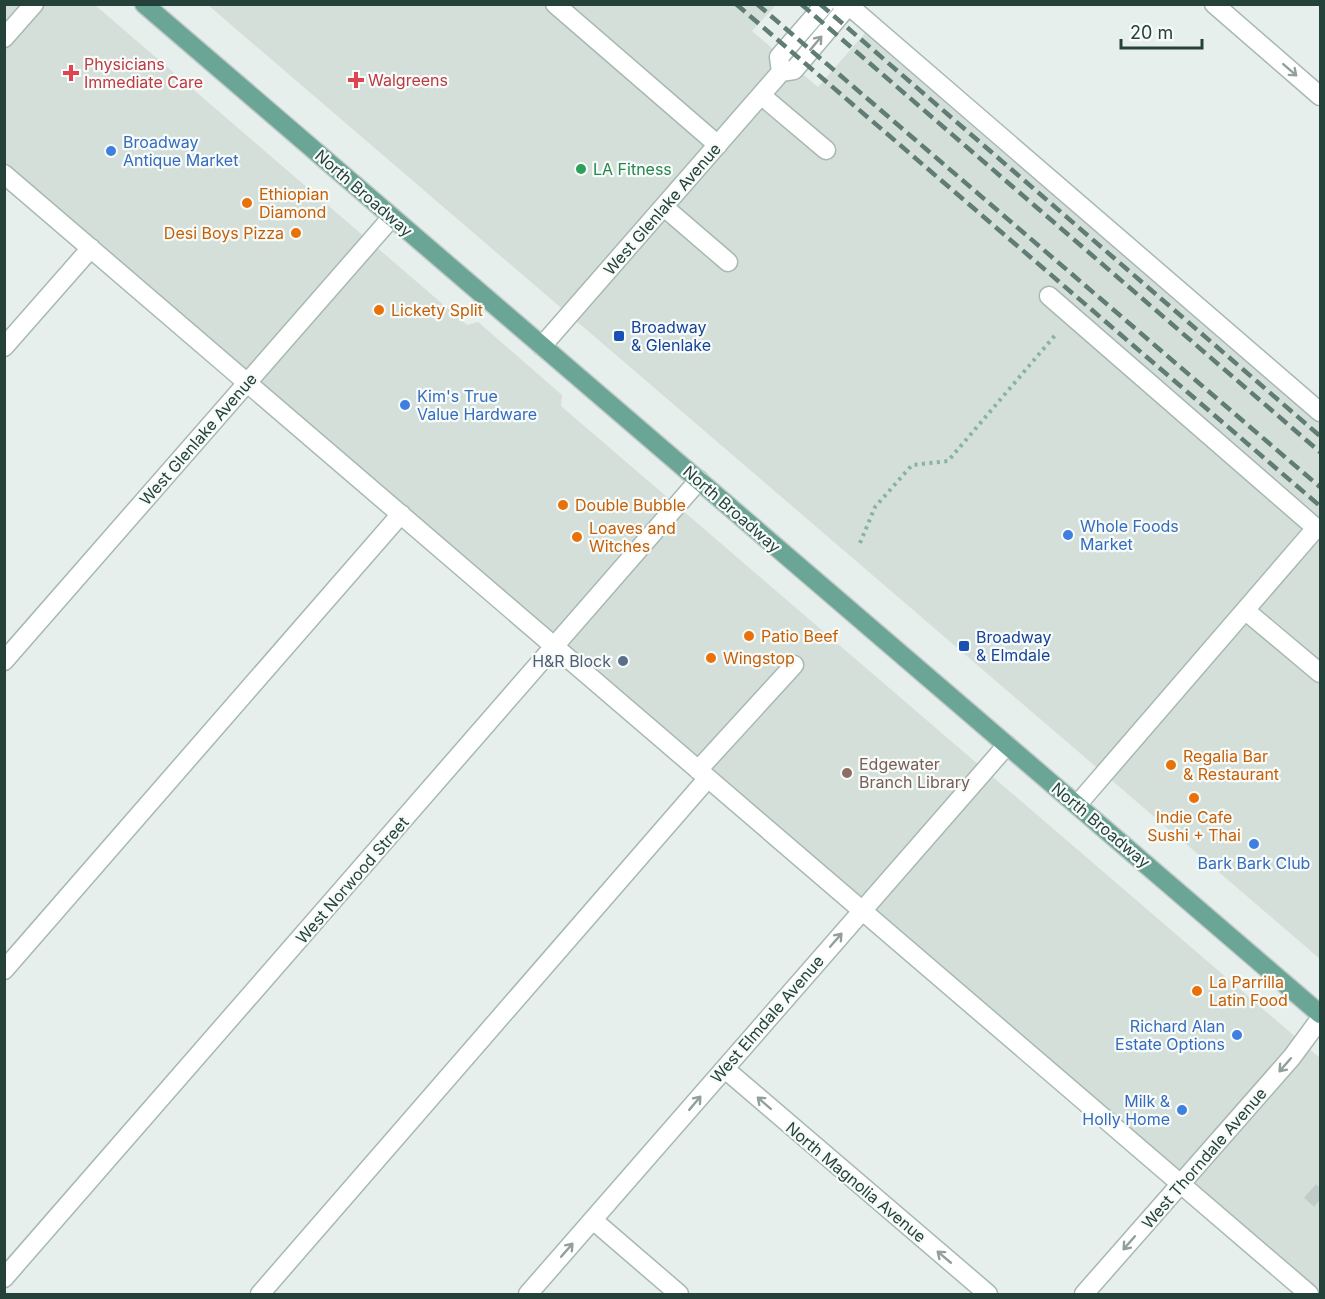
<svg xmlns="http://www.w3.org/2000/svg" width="1325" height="1299" font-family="Inter,sans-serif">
  <rect width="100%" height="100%" fill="#e6efeb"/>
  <path fill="#d4dfda" d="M 5,5 L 95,5 L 467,325 L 478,322 L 562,395 L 561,406 L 1320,1058 L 1320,1294 L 1311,1294 L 5,176 Z
    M 208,5 L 776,5 L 752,31 L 818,87 L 865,33 L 1320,423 L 1320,959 Z"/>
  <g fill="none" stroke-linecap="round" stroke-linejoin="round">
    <path stroke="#bfccc8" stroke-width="18" stroke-dasharray="18 9" stroke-linecap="butt" d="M 1310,1191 L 1320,1200"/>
    <g stroke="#a8b8b2" stroke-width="21">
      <path id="minor" d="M 555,4 L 718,145
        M 847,4 L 1320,412
        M 1214,4 L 1320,96
        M 4,38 L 34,4
        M 781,72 L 779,57 L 825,4
        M 761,95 L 826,150
        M 4,174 L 1309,1294
        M 664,207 L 728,262
        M 1049,296 L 1316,528 L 1077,805
        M 542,346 L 781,72 L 794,70 L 843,12 L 842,4
        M 4,347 L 91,248
        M 1246,611 L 1320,673
        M 4,661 L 392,217
        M 698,770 L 794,665
        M 4,970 L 401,514
        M 725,1069 L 988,1294
        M 593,1220 L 679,1294
        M 4,1278 L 699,480
        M 260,1294 L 708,778
        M 528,1294 L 1007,745
        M 1084,1294 L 1292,1057 L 1320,1019"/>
    </g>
    <g stroke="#c2cac8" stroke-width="21">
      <path id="major" d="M 144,4 L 1320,1014"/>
    </g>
    <path stroke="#86b3a5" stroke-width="4" stroke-dasharray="3 4.5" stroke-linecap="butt" d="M 860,543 L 875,507 L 912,465 L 948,461 L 1057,333"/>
    <use href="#minor" stroke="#fff" stroke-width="18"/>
    <use href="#major" stroke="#6aa596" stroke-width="18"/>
    <path stroke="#5f7d75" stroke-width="4.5" stroke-dasharray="12 6" stroke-linecap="butt" d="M 736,4 L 1320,506
      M 757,4 L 1320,487
      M 801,4 L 1320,452
      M 820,4 L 1320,436"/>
  </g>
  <defs><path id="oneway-shaft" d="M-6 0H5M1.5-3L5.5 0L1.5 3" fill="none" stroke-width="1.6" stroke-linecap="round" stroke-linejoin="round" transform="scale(1.5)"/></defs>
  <g stroke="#92a09c">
    <use href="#oneway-shaft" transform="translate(816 43) rotate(-50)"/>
    <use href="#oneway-shaft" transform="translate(1290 70) rotate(41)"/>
    <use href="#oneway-shaft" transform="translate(836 940) rotate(-49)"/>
    <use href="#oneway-shaft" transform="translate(1285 1065) rotate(131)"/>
    <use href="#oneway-shaft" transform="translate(695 1103) rotate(-50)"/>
    <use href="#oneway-shaft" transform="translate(764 1103) rotate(-139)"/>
    <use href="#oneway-shaft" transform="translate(1129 1243) rotate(131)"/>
    <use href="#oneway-shaft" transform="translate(567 1250) rotate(-49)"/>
    <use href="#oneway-shaft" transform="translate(944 1257) rotate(-140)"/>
  </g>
  <g fill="#e0444e" stroke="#f7fbf9" stroke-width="2">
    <path d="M68 64h6v6h6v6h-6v6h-6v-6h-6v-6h6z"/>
    <path d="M353 71h6v6h6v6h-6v6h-6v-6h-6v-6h6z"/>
  </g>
  <g fill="#3f7fe0" stroke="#f7fbf9" stroke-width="2">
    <circle cx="111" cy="151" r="6"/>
    <circle cx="405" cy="405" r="6"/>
    <circle cx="1068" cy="535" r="6"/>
    <circle cx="1254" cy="844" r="6"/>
    <circle cx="1237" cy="1035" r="6"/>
    <circle cx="1182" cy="1110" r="6"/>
  </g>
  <circle fill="#2e9e5b" stroke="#f7fbf9" stroke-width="2" cx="581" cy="169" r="6"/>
  <g fill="#e8710a" stroke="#f7fbf9" stroke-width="2">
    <circle cx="247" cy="203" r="6"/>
    <circle cx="296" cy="233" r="6"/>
    <circle cx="379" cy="310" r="6"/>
    <circle cx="563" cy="505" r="6"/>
    <circle cx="577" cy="537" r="6"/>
    <circle cx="749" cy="636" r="6"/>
    <circle cx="711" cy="658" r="6"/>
    <circle cx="1171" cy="765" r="6"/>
    <circle cx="1194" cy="798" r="6"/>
    <circle cx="1197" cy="991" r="6"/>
  </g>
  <g fill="#1a4fb4" stroke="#f7fbf9" stroke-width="2">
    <rect x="613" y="330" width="12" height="12" rx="3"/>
    <rect x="958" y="640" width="12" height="12" rx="3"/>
  </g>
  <circle fill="#5c6f8a" stroke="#f7fbf9" stroke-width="2" cx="623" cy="661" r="6"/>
  <circle fill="#8d6e63" stroke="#f7fbf9" stroke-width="2" cx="847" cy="773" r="6"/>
  <g text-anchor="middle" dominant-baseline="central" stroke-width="4.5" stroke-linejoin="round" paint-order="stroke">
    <g font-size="16" fill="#be3a42" stroke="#f7fbf9" text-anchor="start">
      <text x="84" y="64">Physicians<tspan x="84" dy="18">Immediate Care</tspan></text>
      <text x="368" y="80">Walgreens</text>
    </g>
    <g font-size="16" fill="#366cbe" stroke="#f7fbf9" text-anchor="start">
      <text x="123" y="142">Broadway<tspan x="123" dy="18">Antique Market</tspan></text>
      <text x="417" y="396">Kim's True<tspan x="417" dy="18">Value Hardware</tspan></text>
      <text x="1080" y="526">Whole Foods<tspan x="1080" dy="18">Market</tspan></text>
      <text x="1254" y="863" text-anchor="middle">Bark Bark Club</text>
      <text x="1225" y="1026" text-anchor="end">Richard Alan<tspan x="1225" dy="18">Estate Options</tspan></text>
      <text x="1170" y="1101" text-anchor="end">Milk &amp;<tspan x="1170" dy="18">Holly Home</tspan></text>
    </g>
    <g font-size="16" fill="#27864d" stroke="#f7fbf9" text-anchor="start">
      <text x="593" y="169">LA Fitness</text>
    </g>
    <g font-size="16" fill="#24423a" stroke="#f7fbf9">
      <text transform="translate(364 193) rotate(41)">North Broadway</text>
      <text transform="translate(662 209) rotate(-49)">West Glenlake Avenue</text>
      <text transform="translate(198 439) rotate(-49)">West Glenlake Avenue</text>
      <text transform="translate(732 509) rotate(41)">North Broadway</text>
      <text transform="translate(1101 825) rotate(40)">North Broadway</text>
      <text transform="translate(352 880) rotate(-49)">West Norwood Street</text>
      <text transform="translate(767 1019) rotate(-49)">West Elmdale Avenue</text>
      <text transform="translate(1204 1158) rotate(-49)">West Thorndale Avenue</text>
      <text transform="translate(856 1182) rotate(40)">North Magnolia Avenue</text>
    </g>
    <g font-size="16" fill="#c56008" stroke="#f7fbf9" text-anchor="start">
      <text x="259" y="194">Ethiopian<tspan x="259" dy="18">Diamond</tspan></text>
      <text x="284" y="233" text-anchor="end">Desi Boys Pizza</text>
      <text x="391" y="310">Lickety Split</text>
      <text x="575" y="505">Double Bubble</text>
      <text x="589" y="528">Loaves and<tspan x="589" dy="18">Witches</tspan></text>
      <text x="761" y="636">Patio Beef</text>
      <text x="723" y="658">Wingstop</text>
      <text x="1183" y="756">Regalia Bar<tspan x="1183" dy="18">&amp; Restaurant</tspan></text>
      <text x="1194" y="817" text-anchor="middle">Indie Cafe<tspan x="1194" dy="18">Sushi + Thai</tspan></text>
      <text x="1209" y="982">La Parrilla<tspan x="1209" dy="18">Latin Food</tspan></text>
    </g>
    <g font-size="16" fill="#164399" stroke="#f7fbf9" text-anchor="start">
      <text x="631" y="327">Broadway<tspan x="631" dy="18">&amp; Glenlake</tspan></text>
      <text x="976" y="637">Broadway<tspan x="976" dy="18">&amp; Elmdale</tspan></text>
    </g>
    <g font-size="16" fill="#4e5e75" stroke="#f7fbf9" text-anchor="end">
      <text x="611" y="661">H&amp;R Block</text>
    </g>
    <g font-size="16" fill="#785e54" stroke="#f7fbf9" text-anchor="start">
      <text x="859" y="764">Edgewater<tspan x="859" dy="18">Branch Library</tspan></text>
    </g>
  </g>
  <rect width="1325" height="1299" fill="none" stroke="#24423a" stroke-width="12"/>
  <path d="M1121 39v9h81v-9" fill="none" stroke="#24423a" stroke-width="3"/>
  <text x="1130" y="39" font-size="18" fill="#24423a" stroke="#f7fbf9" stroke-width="4.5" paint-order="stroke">20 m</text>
</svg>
